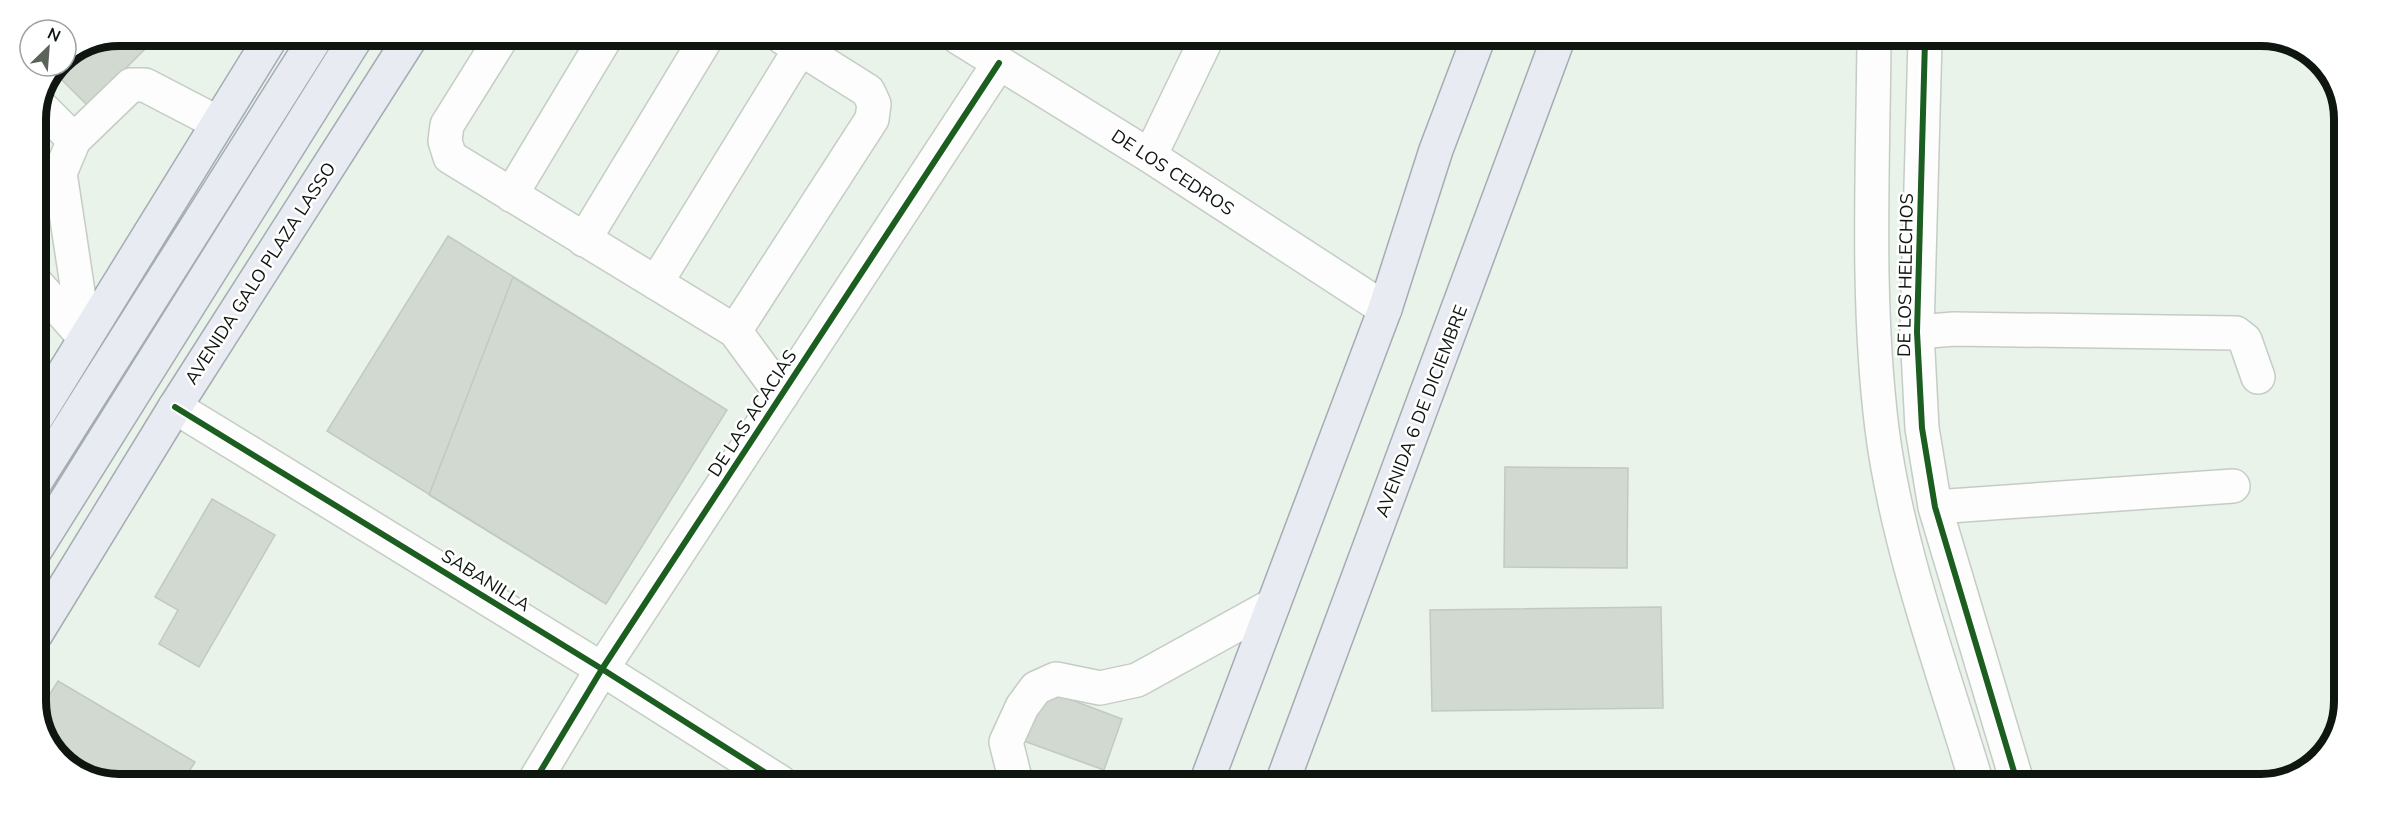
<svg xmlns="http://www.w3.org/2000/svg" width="2381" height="821" font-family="Mulish,sans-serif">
  <rect width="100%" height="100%" fill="#e9f3e9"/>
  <path fill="#d1d9d1" stroke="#c2c9c2" stroke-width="1.5" d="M 119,36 L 141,36 L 150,44 L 88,106 L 55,73 L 58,66 L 66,66 L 66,58 Z
    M 448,236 L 727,410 L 606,604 L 327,431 Z
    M 513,277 L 727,410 L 606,604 L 429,495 Z
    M 1505,467 L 1628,468 L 1627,568 L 1504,567 Z
    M 212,499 L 275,535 L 199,667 L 159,644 L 178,610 L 155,597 Z
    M 1661,607 L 1663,708 L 1432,711 L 1430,610 Z
    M 58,681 L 195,762 L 183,781 L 93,781 L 53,753 L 38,713 Z
    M 1040,688 L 1122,719 L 1104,770 L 1021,740 Z"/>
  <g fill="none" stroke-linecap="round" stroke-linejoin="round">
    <g stroke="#c5ccc5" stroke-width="36">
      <path id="minor" d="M 502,37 L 447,125 L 445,141 L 450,157 L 735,331 L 872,119 L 874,104 L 868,91 L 782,37
        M 959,38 L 1150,156 L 1385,309
        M 1874,39 C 1873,169 1866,300 1882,429 C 1897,547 1943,670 1977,784
        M 1925,40 L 1917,332 L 1922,428 L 1935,507 L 2018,785
        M 40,106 L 74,140
        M 1150,156 L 1207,38
        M 511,195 L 606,37
        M 584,240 L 707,37
        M 36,283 L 85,338
        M 656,283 L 800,49
        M 735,331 L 782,395
        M 1917,332 L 1954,329 L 2236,333 L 2245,340 L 2258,377
        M 85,338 L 60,173 L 74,140 L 131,85 L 145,85 L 218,123
        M 175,407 L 602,669 L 780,782
        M 1935,507 L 2233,486
        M 534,782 L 602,669 L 999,63
        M 1020,783 L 1015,778 L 1006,742 L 1022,707 L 1036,688 L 1056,679 L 1100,688 L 1137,680 L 1273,605"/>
    </g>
    <g stroke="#a4acb3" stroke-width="36">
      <path id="major" d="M 36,418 L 272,36
        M 36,481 L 317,36
        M 36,549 L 357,36
        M 36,634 L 175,407 L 411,37
        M 1206,783 L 1385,309 L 1436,150 L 1478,39
        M 1282,783 L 1558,39"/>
    </g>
    <use href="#minor" stroke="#fcfdfc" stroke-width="33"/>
    <use href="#major" stroke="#e8ebf1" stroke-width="33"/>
    <g stroke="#fff" stroke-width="10">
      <path id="cycleway" d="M 1925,40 L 1917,332 L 1922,428 L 1935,507 L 2018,785
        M 175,407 L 602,669 L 780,782
        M 534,782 L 602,669 L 999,63"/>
    </g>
    <use href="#cycleway" stroke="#1b5e20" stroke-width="6"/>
  </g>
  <g text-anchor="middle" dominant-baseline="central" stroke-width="5" stroke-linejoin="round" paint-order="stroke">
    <g font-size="18" fill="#0f150f" stroke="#fff">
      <text transform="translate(1173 172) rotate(33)">DE LOS CEDROS</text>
      <text transform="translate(260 273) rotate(-57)">AVENIDA GALO PLAZA LASSO</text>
      <text transform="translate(1905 275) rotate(-89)">DE LOS HELECHOS</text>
      <text transform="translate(1421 411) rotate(-69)">AVENIDA 6 DE DICIEMBRE</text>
      <text transform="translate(752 413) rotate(-57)">DE LAS ACACIAS</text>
      <text transform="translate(486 580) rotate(32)">SABANILLA</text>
    </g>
  </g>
  <path d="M0 0H2381V821H0ZM119 46H2261A73 73 0 0 1 2334 119V701A73 73 0 0 1 2261 774H119A73 73 0 0 1 46 701V119A73 73 0 0 1 119 46Z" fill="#fff" fill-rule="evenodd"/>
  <path fill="none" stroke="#0f150f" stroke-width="8" d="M119 46H2261A73 73 0 0 1 2334 119V701A73 73 0 0 1 2261 774H119A73 73 0 0 1 46 701V119A73 73 0 0 1 119 46Z"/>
  <g transform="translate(48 48) rotate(25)"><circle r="28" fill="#ffffff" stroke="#9fa19f" stroke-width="1.5"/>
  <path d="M0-4.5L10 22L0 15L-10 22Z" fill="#5b635b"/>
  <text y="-9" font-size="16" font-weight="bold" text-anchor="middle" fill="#0f150f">N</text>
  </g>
</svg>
